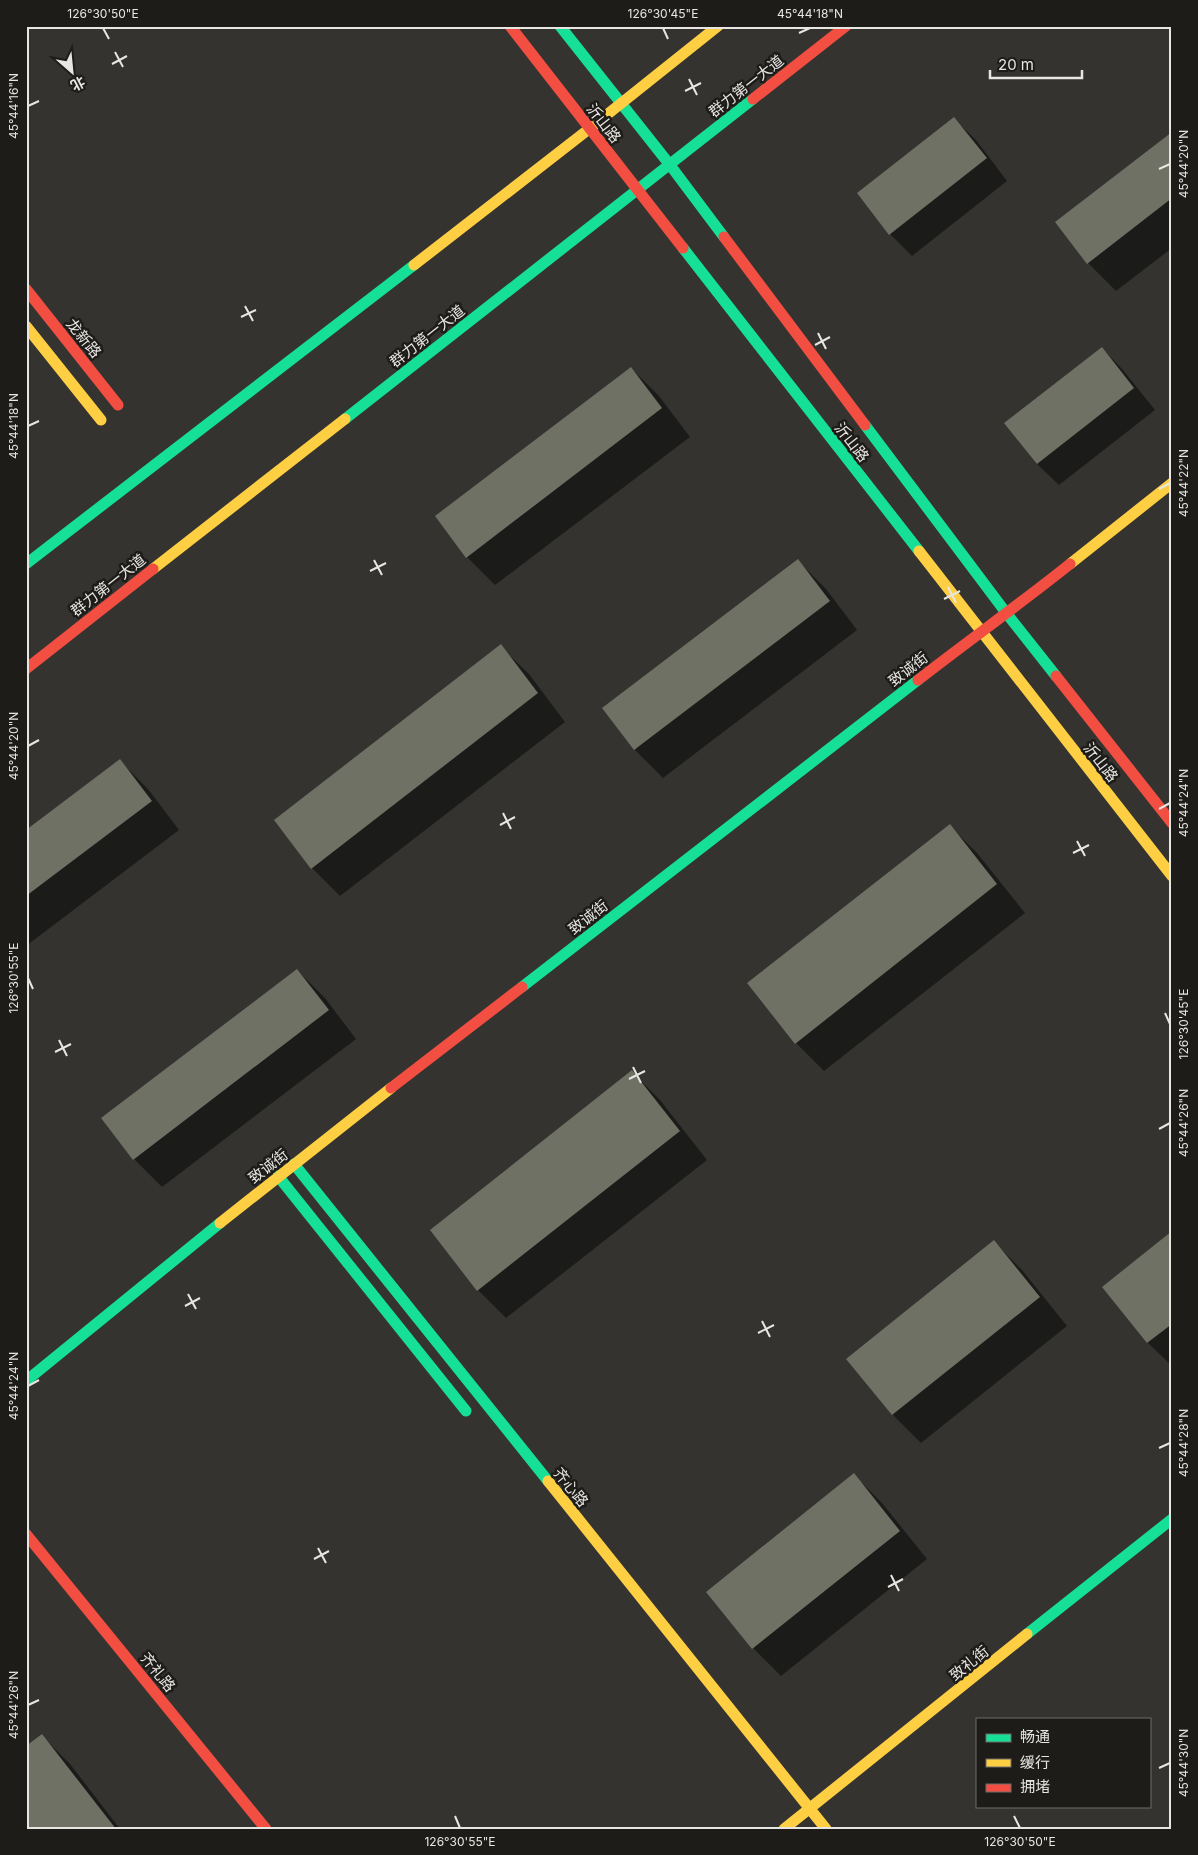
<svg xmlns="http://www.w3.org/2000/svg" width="1198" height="1855" font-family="Inter,'Noto Sans SC',sans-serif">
  <rect width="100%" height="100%" fill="#343330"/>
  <path fill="#0007" d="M 954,119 L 976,140 L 1007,181 L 912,256 L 890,234 L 859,194 Z
    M 1172,134 L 1172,248 L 1116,291 L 1088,263 Z
    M 1102,348 L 1123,370 L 1155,410 L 1059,485 L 1037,464 L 1006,423 Z
    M 631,368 L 659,396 L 690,437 L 495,585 L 467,557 Z
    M 798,561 L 826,589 L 857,630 L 663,778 L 635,750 Z
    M 500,646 L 529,674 L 565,722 L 340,896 L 312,868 L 275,821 Z
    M 120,761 L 148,789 L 179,830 L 26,946 L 26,832 Z
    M 949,825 L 977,853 L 1025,913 L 824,1071 L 796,1043 Z
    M 297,970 L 325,998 L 356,1039 L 162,1187 L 134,1159 Z
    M 632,1072 L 660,1100 L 707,1160 L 506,1318 L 478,1290 L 431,1230 Z
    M 1172,1232 L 1172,1366 L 1148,1343 L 1104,1287 Z
    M 994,1242 L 1022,1270 L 1067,1326 L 921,1443 L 893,1415 L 848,1359 Z
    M 854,1475 L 882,1503 L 927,1559 L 781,1676 L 753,1648 Z
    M 42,1736 L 70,1764 L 120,1829 L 26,1829 Z"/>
  <path fill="#6f7165" d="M 954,117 L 987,158 L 889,235 L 857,193 Z
    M 1172,132 L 1172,198 L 1087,264 L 1055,222 Z
    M 1102,347 L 1134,388 L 1037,464 L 1004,423 Z
    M 631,367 L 662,408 L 466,558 L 435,516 Z
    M 798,559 L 830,601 L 634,750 L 602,708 Z
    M 501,644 L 538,693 L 311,869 L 274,820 Z
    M 120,759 L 152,801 L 26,896 L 26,830 Z
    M 950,824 L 997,884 L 795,1044 L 747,983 Z
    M 297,969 L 329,1010 L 133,1160 L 101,1118 Z
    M 632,1070 L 680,1131 L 477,1291 L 430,1230 Z
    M 1172,1231 L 1172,1324 L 1147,1343 L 1102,1287 Z
    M 994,1240 L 1040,1297 L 892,1415 L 846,1359 Z
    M 854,1473 L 900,1531 L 752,1649 L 706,1592 Z
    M 42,1734 L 116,1829 L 26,1829 L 26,1746 Z"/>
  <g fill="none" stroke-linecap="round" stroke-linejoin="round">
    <path stroke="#16e098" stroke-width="11" d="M 560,26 L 670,165 L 724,237
      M 683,248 L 919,551
      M 345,419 L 753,99
      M 865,425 L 1007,614 L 1056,676
      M 26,564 L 414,265
      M 522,987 L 918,680
      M 294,1164 L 548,1481
      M 278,1176 L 466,1411
      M 26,1381 L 220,1223
      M 1027,1634 L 1172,1519"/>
    <path stroke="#ffcf43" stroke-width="11" d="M 414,265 L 589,129 L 718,26
      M 26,326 L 101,420
      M 919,551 L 1172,876
      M 1070,564 L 1172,483
      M 153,569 L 345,419
      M 220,1223 L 391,1088
      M 548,1481 L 826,1829
      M 784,1829 L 1027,1634"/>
    <path stroke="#f24e42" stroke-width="11" d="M 510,26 L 683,248
      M 753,99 L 846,26
      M 724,237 L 865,425
      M 26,289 L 118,405
      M 26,669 L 153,569
      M 1056,676 L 1172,823
      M 918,680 C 968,641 1020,604 1070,564
      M 391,1088 L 522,987
      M 26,1534 L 266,1829"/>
  </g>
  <path fill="none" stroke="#e8e6e2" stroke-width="2" d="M 103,28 L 109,39M 663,28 L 668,39M 799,33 L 810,28M 115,52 L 123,67M 112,64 L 127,56M 689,79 L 697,95M 685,91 L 701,83M 28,106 L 39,101M 1159,169 L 1170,164M 245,306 L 253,321M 241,317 L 256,310M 818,333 L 826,349M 815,345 L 830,337M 28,426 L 39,421M 1159,489 L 1170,483M 374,560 L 382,575M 370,571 L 386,563M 948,587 L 956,603M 944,599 L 960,591M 28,746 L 39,740M 1159,809 L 1170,803M 503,813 L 511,829M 500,825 L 515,817M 1077,841 L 1085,856M 1073,853 L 1089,845M 28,978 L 33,989M 1165,1013 L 1170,1024M 59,1040 L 67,1056M 55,1052 L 71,1044M 633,1067 L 641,1083M 629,1079 L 645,1071M 1159,1129 L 1170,1123M 188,1294 L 196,1309M 185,1306 L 200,1298M 762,1321 L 770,1337M 758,1333 L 774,1325M 28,1386 L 39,1380M 1159,1448 L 1170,1443M 318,1548 L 326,1563M 314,1559 L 329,1551M 891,1575 L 899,1591M 888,1587 L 903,1579M 28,1705 L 39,1700M 1159,1768 L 1170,1763M 455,1816 L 460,1828M 1014,1816 L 1020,1828"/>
  <g text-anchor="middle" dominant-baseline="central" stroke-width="5" stroke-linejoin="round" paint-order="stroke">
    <g font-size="15" fill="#e8e6e2" stroke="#1d1c19">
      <text transform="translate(746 86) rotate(-38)">群力第一大道</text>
      <text transform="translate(604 123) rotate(52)">沂山路</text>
      <text transform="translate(427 336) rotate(-38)">群力第一大道</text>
      <text transform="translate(84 338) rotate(51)">龙新路</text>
      <text transform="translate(852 442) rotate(52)">沂山路</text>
      <text transform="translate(108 585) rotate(-38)">群力第一大道</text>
      <text transform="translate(908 669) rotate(-38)">致诚街</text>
      <text transform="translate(1101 762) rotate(52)">沂山路</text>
      <text transform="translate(588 917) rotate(-38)">致诚街</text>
      <text transform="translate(268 1166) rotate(-38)">致诚街</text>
      <text transform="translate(571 1487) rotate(51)">齐心路</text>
      <text transform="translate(969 1663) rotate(-39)">致礼街</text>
      <text transform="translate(158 1672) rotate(51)">齐礼路</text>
    </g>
  </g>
  <rect width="1198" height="1855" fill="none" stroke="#1d1c19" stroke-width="55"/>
  <rect x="976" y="1718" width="175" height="90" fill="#1d1c19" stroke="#6e6d69"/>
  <rect x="986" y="1734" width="25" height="8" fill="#16e098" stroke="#6e6d69"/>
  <text x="1020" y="1742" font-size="15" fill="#e8e6e2">畅通</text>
  <rect x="986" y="1759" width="25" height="8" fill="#ffcf43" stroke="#6e6d69"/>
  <text x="1020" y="1768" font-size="15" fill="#e8e6e2">缓行</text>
  <rect x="986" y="1784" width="25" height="8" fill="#f24e42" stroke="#6e6d69"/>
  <text x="1020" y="1792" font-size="15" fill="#e8e6e2">拥堵</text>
  <g transform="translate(72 72) rotate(153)" stroke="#1d1c19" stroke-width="4" paint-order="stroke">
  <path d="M0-4L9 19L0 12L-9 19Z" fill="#e8e6e2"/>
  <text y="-8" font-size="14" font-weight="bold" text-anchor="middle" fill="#e8e6e2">北</text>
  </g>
  <path d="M990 70v8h92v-8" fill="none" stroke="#e8e6e2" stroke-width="2.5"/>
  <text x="998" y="70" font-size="15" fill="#e8e6e2" stroke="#1d1c19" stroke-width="4" paint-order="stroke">20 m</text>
  <rect x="28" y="28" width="1142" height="1800" fill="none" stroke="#e8e6e2" stroke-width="2"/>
  <g font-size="12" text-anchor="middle" fill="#e8e6e2">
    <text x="103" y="18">126°30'50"E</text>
    <text x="663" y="18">126°30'45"E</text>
    <text x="810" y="18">45°44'18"N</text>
    <text transform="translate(14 106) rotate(-90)" y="4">45°44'16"N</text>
    <text transform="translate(1184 164) rotate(-90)" y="4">45°44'20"N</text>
    <text transform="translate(14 426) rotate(-90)" y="4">45°44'18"N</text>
    <text transform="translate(1184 483) rotate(-90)" y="4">45°44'22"N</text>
    <text transform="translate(14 746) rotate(-90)" y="4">45°44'20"N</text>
    <text transform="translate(1184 803) rotate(-90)" y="4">45°44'24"N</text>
    <text transform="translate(14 978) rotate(-90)" y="4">126°30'55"E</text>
    <text transform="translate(1184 1024) rotate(-90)" y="4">126°30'45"E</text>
    <text transform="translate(1184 1123) rotate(-90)" y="4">45°44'26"N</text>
    <text transform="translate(14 1386) rotate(-90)" y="4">45°44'24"N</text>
    <text transform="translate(1184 1443) rotate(-90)" y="4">45°44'28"N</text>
    <text transform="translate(14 1705) rotate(-90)" y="4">45°44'26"N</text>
    <text transform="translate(1184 1763) rotate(-90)" y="4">45°44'30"N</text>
    <text x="460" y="1846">126°30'55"E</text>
    <text x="1020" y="1846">126°30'50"E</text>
  </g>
</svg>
